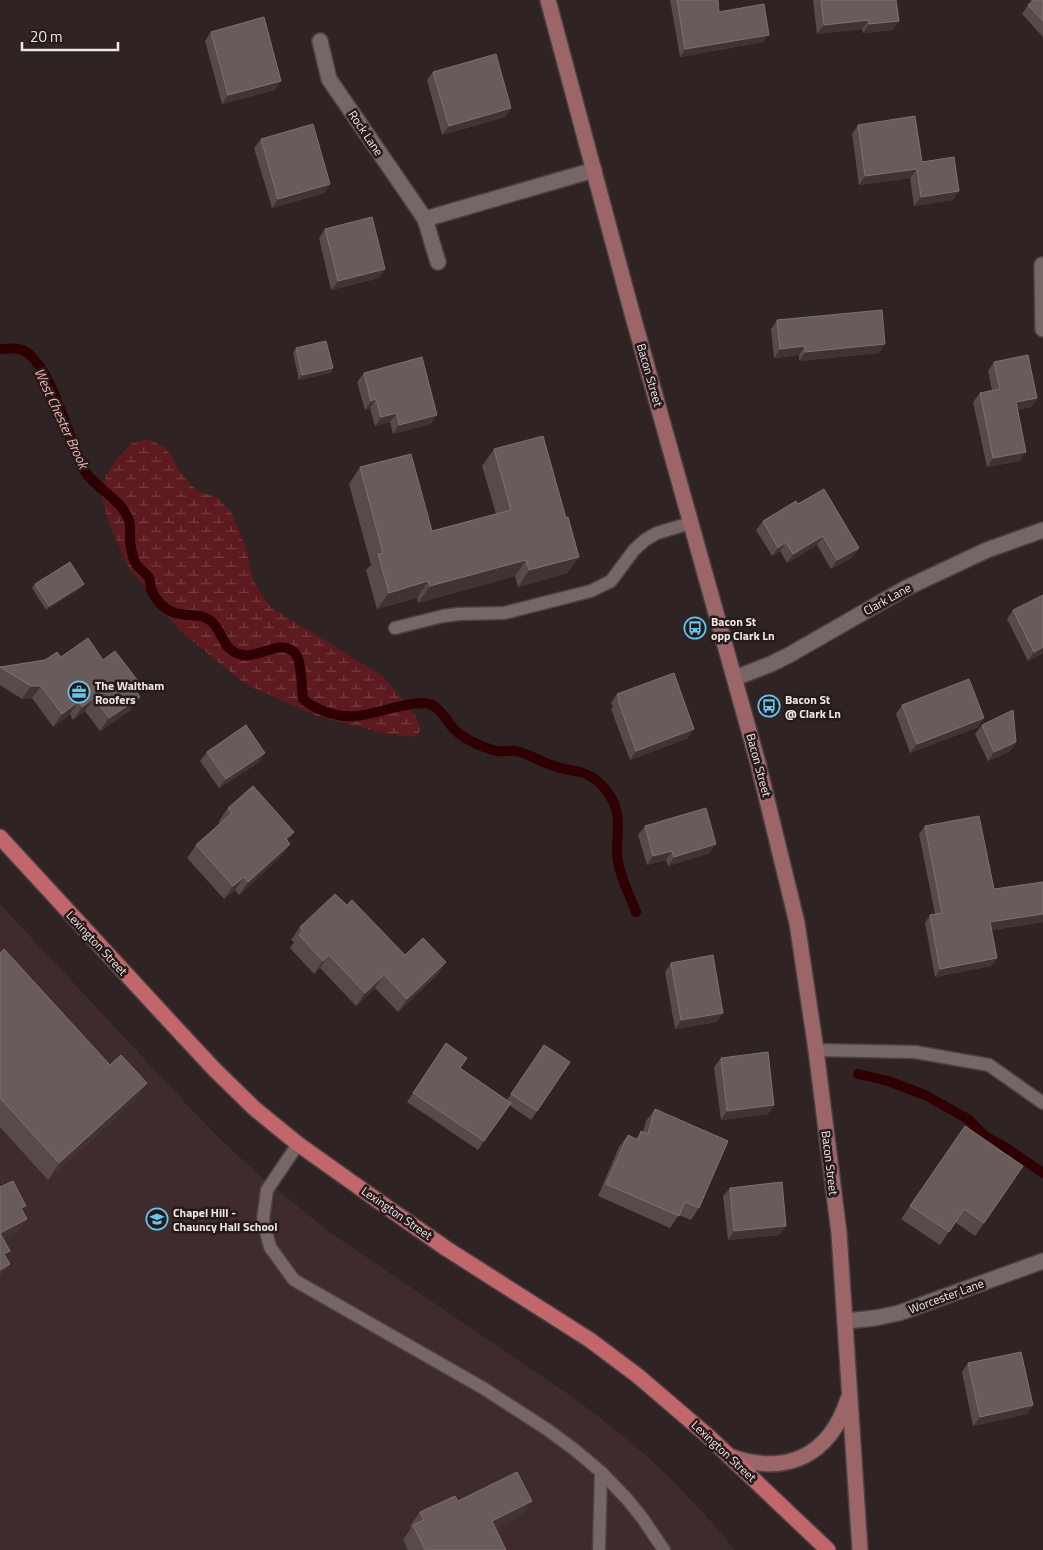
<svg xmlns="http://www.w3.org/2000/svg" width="1043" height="1550" font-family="'Titillium Web',sans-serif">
  <defs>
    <pattern id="wetland-marsh" width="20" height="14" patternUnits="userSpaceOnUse" patternTransform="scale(1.25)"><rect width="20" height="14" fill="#5d1b20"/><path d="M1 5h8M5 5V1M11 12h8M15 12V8" fill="none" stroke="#753c40"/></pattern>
  </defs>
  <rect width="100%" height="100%" fill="#302323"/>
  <path fill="#3f2b2b" d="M 0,904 L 178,1095 L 218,1137 L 259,1175 L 328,1231 L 568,1394 L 598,1416 L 648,1457 L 672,1480 L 719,1530 L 735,1550 L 0,1550 Z"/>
  <path fill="url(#wetland-marsh)" d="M 148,439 L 166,448 L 181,473 L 197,491 L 217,497 L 231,512 L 246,547 L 253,580 L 270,607 L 381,675 L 403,699 L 417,718 L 420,731 L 415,737 L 387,734 L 317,716 L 245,684 L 178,629 L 129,568 L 109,524 L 102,496 L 106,476 L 118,458 L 132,443 Z"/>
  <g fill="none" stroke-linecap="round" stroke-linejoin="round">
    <path stroke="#2f0003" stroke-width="10" d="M 0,349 C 7,349 15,347 22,350 C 52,362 69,445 86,473 C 98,490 121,499 129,520 C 131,526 130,533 130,539 C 130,546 133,559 136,564 C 140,570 146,573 149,578 C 151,581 150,586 151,589 C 155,600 164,609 175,613 C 187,617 200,612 211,621 C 224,632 221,651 243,655 C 260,658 279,639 294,652 C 303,660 301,688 303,699 C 308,704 313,706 319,709 C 359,728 384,704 423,703 C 440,703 445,721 456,731 C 463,738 471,741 479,745 C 484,747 491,750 497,751 C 503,752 510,750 516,751 C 529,754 539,761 551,765 C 561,769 570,770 580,772 C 599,777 613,795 617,813 C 620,829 615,846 618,862 C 621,879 630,896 636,912
      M 858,1074 L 888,1081 L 925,1095 L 968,1119 L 986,1137 L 1008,1149 L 1043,1173"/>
    <g stroke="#4c4141" stroke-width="15">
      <path id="lane" d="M 395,628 L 443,616 L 459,614 L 504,613 L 591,591 L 611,581 L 634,550 L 645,540 L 657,533 L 691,523
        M 816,1050 L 915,1052 L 989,1065 L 1043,1103
        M 298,1144 L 267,1190 L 263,1220 L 270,1247 L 294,1280 L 483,1388 L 548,1430 L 575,1450 L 601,1472 L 627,1499 L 643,1519 L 664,1550
        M 599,1550 L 601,1472"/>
    </g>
    <g stroke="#4c4141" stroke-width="18">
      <path id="street" d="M 320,41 L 329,79 L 425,219 L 438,262
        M 425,219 L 594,170
        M 1042,265 L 1043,329
        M 735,678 L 771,664 L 789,655 L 906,588 L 987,550 L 1043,530
        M 846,1321 L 875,1318 L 899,1313 L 1043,1261"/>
    </g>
    <g stroke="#4c4141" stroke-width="18">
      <path id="secondary" d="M 548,0 L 632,313 L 758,763 L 797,923 L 816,1050 L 839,1233 L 860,1550
        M 729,1456 C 786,1476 829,1457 848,1399"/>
    </g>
    <g stroke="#4c4141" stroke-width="18">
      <path id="primary" d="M 0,837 L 174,1026 L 215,1070 L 255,1109 L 298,1144 L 398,1215 L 447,1249 L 590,1340 L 638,1376 L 708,1436 L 828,1550"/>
    </g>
    <use href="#lane" stroke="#766666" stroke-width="12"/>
    <use href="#street" stroke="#766666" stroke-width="15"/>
    <use href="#secondary" stroke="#9c6668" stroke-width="15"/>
    <use href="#primary" stroke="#c1676b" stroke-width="15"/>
  </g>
  <path fill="#574a49" d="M 670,0 L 718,0 L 719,12 L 763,42 L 680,57 Z
    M 813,0 L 896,0 L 899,21 L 892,30 L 863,33 L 862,29 L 817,34 Z
    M 1030,0 L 1043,0 L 1043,37 L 1022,14 L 1028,5 L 1032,2 Z
    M 211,32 L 275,90 L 222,104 L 205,41 Z
    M 433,72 L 511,108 L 505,117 L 442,135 L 427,80 Z
    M 858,125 L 922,162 L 959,191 L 953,200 L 914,206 L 910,178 L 859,185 L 852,134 Z
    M 261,139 L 330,184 L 324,193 L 272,208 L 254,148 Z
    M 325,229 L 385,269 L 379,278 L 331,290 L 319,238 Z
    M 777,320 L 885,344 L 879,353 L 799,361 L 799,355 L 774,358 L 771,329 Z
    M 296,348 L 333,368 L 330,373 L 299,380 L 293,353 Z
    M 994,362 L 1037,398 L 1031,407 L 1017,410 L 1020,461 L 987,467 L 973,402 L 980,393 L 992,390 L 988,371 Z
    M 364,373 L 431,424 L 393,434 L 390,422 L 375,426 L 370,408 L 365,410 L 357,382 Z
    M 494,449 L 566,518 L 579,557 L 567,573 L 518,587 L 515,576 L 418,603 L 417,598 L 377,609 L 366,570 L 371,565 L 349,484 L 360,467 L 432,531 L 496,514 L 482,466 Z
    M 798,504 L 859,548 L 853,557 L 831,569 L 817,545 L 787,563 L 780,551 L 772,556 L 756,530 L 763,521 Z
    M 35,584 L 84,584 L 80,589 L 46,610 L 32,588 Z
    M 1013,610 L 1043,653 L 1028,661 L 1007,619 Z
    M 61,657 L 103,660 L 133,688 L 131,710 L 100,731 L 85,711 L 73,720 L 70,714 L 53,727 L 32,698 L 22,699 L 0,685 L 0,667 Z
    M 617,694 L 688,738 L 630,760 L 611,709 L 613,707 L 611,703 Z
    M 902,705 L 978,727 L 910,753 L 896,714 Z
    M 982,725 L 1016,742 L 1010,751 L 988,761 L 975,734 Z
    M 207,752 L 259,762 L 219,788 L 200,761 Z
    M 228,808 L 294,832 L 287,841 L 290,844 L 280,857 L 239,895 L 235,890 L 224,899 L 187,858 L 196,845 L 220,823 L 219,821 Z
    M 645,826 L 710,853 L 668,866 L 666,860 L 647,865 L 638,835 Z
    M 925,826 L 994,889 L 1043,882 L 1043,922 L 992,930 L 997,958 L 991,966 L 935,977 L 925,923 L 930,915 L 935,914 L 919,834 Z
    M 347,905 L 405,955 L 446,962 L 437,975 L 398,1012 L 375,988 L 356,1006 L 320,968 L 314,974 L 290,948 L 294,942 L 291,940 L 300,927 Z
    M 0,953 L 110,1065 L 147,1083 L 135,1100 L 48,1180 L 0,1127 Z
    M 671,963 L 723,1013 L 717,1022 L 675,1029 L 665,972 Z
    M 446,1043 L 460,1068 L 507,1100 L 544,1045 L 570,1062 L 531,1120 L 509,1105 L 478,1150 L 407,1102 Z
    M 721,1058 L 774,1105 L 768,1114 L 721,1120 L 714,1067 Z
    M 655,1109 L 699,1208 L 691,1220 L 679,1215 L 670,1228 L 598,1196 L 619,1147 L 628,1135 L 636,1139 L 641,1131 L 643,1132 L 646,1121 Z
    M 965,1126 L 1023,1166 L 975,1236 L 955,1222 L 940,1245 L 901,1219 Z
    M 730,1188 L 780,1235 L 728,1240 L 723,1196 Z
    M 968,1363 L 1033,1405 L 1027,1414 L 973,1426 L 962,1372 Z
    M 458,1501 L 532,1501 L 522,1515 L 496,1528 L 506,1550 L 408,1550 L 403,1540 L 411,1528 L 410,1526 L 420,1512 Z"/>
  <path fill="#413333" d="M 869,20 L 862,29 L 817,34 L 824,25 Z
    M 899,21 L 892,30 L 863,33 L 869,24 Z
    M 769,35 L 763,42 L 680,57 L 685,49 Z
    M 281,81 L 275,90 L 222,104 L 228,95 Z
    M 511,108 L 505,117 L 442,135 L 449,126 Z
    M 917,169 L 910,178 L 859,185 L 865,176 Z
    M 330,184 L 324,193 L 272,208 L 278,199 Z
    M 959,191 L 953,200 L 914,206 L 921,197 Z
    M 385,269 L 379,278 L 331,290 L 338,281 Z
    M 885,344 L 879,353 L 799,361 L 805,352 Z
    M 805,346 L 799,355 L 774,358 L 780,349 Z
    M 333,368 L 330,373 L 299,380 L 302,375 Z
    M 1037,398 L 1031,407 L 1009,411 L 1016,402 Z
    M 376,399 L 370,408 L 365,410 L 371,401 Z
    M 397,413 L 390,422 L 375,426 L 381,417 Z
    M 437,415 L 431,424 L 393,434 L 399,425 Z
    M 1026,452 L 1020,461 L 987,467 L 993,458 Z
    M 823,536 L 817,545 L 787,563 L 793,554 Z
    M 786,542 L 780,551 L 772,556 L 778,548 Z
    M 859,548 L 853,557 L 831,569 L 837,560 Z
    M 579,557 L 567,573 L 518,587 L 529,570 Z
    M 526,560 L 515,576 L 418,603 L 430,586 Z
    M 428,581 L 417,598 L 377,609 L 389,593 Z
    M 84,584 L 80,589 L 46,610 L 49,606 Z
    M 1043,647 L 1043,653 L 1028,661 L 1034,652 Z
    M 31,686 L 41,686 L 32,698 L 22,699 Z
    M 140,697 L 131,710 L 100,731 L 109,718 Z
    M 94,698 L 85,711 L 73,720 L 82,707 Z
    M 79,701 L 70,714 L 53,727 L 62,714 Z
    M 984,718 L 978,727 L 910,753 L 917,744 Z
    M 694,729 L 688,738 L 630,760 L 636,751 Z
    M 1016,742 L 1010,751 L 988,761 L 994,752 Z
    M 265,753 L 259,762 L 219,788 L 226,779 Z
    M 294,832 L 285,844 L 286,839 Z
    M 290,844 L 280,857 L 239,895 L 248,882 Z
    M 716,844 L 710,853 L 668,866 L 674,857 Z
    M 672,851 L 666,860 L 647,865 L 653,856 Z
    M 244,877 L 235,890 L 224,899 L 233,886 Z
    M 1043,914 L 1043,922 L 984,931 L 990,922 Z
    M 329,955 L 320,968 L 314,974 L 323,961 Z
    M 997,958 L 991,966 L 935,977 L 940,969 Z
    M 446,962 L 437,975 L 398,1012 L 407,999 Z
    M 384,975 L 375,988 L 356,1006 L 365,993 Z
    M 723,1013 L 717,1022 L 675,1029 L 681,1020 Z
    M 147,1083 L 135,1100 L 48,1180 L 59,1163 Z
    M 774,1105 L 768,1114 L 721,1120 L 727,1111 Z
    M 27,1219 L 18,1232 L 0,1241 L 0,1233 Z
    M 786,1226 L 780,1235 L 728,1240 L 734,1231 Z
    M 10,1264 L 1,1277 L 0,1278 L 0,1270 Z
    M 1033,1405 L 1027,1414 L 973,1426 L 980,1417 Z
    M 532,1501 L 522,1515 L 482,1535 L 492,1521 Z"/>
  <path fill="#685b5a" stroke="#7d7170" d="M 677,0 L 718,0 L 719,12 L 764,4 L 769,35 L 685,49 Z
    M 821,0 L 896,0 L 899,21 L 869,24 L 869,20 L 824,25 Z
    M 1034,0 L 1043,0 L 1043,21 L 1028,5 Z
    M 264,17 L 281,81 L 228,95 L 211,32 Z
    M 496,54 L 511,108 L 449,126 L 433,72 Z
    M 915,116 L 922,162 L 954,157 L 959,191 L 921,197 L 917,169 L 865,176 L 858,125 Z
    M 313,124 L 330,184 L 278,199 L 261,139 Z
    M 372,217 L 385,269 L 338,281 L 325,229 Z
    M 882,310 L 885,344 L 805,352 L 805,346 L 780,349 L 777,320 Z
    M 326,341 L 333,368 L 302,375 L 296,348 Z
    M 1028,355 L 1037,398 L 1016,402 L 1026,452 L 993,458 L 980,393 L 1000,389 L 994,362 Z
    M 422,357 L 437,415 L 399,425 L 397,413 L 381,417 L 376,399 L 371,401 L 364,373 Z
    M 543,436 L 566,518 L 568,517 L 579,557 L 529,570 L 526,560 L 430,586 L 428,581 L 389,593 L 378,554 L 383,553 L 360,467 L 411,454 L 432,531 L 511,510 L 494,449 Z
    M 824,489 L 859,548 L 837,560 L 823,536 L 793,554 L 786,542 L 778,548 L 763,521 L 796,501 L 798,504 Z
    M 70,562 L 84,584 L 49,606 L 35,584 Z
    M 1043,595 L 1043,647 L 1034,652 L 1013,610 Z
    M 88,638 L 103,660 L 115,651 L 138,681 L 132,685 L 140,697 L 109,718 L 94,698 L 82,707 L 79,701 L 62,714 L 41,686 L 31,686 L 0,667 L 45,660 L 57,652 L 61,657 Z
    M 674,673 L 694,729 L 636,751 L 618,700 L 619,699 L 617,694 Z
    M 969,679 L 984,718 L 917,744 L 902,705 Z
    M 1013,710 L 1016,742 L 994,752 L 982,725 Z
    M 246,725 L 265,753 L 226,779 L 207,752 Z
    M 253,786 L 294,832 L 286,839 L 290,844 L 248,882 L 244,877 L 233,886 L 196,845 L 232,813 L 228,808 Z
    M 706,808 L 716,844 L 674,857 L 672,851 L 653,856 L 645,826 Z
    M 979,816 L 994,889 L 1043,882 L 1043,914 L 990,922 L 997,958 L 940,969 L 930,915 L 942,913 L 925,826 Z
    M 335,894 L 347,905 L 352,900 L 405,955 L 423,938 L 446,962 L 407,999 L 384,975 L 365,993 L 329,955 L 323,961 L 299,935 L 303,930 L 300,927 Z
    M 4,949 L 110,1065 L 121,1055 L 147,1083 L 59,1163 L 0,1098 L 0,953 Z
    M 713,955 L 723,1013 L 681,1020 L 671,963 Z
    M 446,1043 L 467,1058 L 460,1068 L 511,1103 L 484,1141 L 413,1093 Z
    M 544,1045 L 570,1062 L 537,1111 L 511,1094 Z
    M 768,1052 L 774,1105 L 727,1111 L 721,1058 Z
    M 655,1109 L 728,1141 L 699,1208 L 685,1202 L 679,1216 L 606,1184 L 628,1135 L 638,1140 L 641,1131 L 648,1134 Z
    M 965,1126 L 1023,1166 L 984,1223 L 964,1209 L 949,1232 L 910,1206 Z
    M 13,1181 L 26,1206 L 21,1208 L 27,1219 L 0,1233 L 0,1187 Z
    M 782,1182 L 786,1226 L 734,1231 L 730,1188 Z
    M 0,1233 L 10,1251 L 4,1254 L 10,1264 L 0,1270 Z
    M 1021,1352 L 1033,1405 L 980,1417 L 968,1363 Z
    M 517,1472 L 532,1501 L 492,1521 L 506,1550 L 425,1550 L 413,1525 L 424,1520 L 420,1512 L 455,1496 L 458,1501 Z"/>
  <defs>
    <g id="bus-ring" transform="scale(1.125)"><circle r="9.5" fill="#261a1a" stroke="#66c4ef" stroke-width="1.5"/><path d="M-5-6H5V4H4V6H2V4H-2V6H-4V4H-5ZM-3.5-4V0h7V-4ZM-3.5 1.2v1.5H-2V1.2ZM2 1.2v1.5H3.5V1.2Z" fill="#66c4ef"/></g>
    <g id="office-ring" transform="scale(1.125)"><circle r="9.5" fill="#261a1a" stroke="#66c4ef" stroke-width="1.5"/><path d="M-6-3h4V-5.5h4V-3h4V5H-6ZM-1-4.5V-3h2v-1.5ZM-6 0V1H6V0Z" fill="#66c4ef"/></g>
    <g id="school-ring" transform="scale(1.125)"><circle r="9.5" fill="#261a1a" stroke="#66c4ef" stroke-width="1.5"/><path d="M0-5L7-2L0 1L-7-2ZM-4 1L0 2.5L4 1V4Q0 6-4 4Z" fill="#66c4ef"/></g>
  </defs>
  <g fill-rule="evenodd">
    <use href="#bus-ring" x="695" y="628"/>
    <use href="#office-ring" x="79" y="692"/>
    <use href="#bus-ring" x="769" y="706"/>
    <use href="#school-ring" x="157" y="1219"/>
  </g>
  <g text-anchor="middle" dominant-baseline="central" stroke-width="5" stroke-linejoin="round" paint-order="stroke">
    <g font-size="12" fill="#f0e7e7" stroke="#261a1a">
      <text transform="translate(366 133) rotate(56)">Rock Lane</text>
      <text transform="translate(650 375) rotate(74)">Bacon Street</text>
      <text transform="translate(887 599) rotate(-29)">Clark Lane</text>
      <text transform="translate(759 765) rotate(75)">Bacon Street</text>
      <text transform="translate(97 943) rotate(47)">Lexington Street</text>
      <text transform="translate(830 1163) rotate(83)">Bacon Street</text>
      <text transform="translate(397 1213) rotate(35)">Lexington Street</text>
      <text transform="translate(946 1296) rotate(-20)">Worcester Lane</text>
      <text transform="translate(724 1451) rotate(43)">Lexington Street</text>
    </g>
    <g font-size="12" font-weight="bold" fill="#f0e7e7" stroke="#261a1a" text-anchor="start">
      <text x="711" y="621">Bacon St<tspan x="711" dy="14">opp Clark Ln</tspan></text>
      <text x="95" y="685">The Waltham<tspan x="95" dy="14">Roofers</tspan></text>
      <text x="785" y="699">Bacon St<tspan x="785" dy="14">@ Clark Ln</tspan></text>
      <text x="173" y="1212">Chapel Hill -<tspan x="173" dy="14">Chauncy Hall School</tspan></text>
    </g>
    <g font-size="14" font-style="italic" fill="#f6b1b0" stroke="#261a1a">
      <text transform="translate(62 418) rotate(65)">West Chester Brook</text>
    </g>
  </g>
  <path d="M22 42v8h96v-8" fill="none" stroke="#f0e7e7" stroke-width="2.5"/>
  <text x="30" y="42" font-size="15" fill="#f0e7e7" stroke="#261a1a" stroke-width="4" paint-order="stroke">20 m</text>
</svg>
